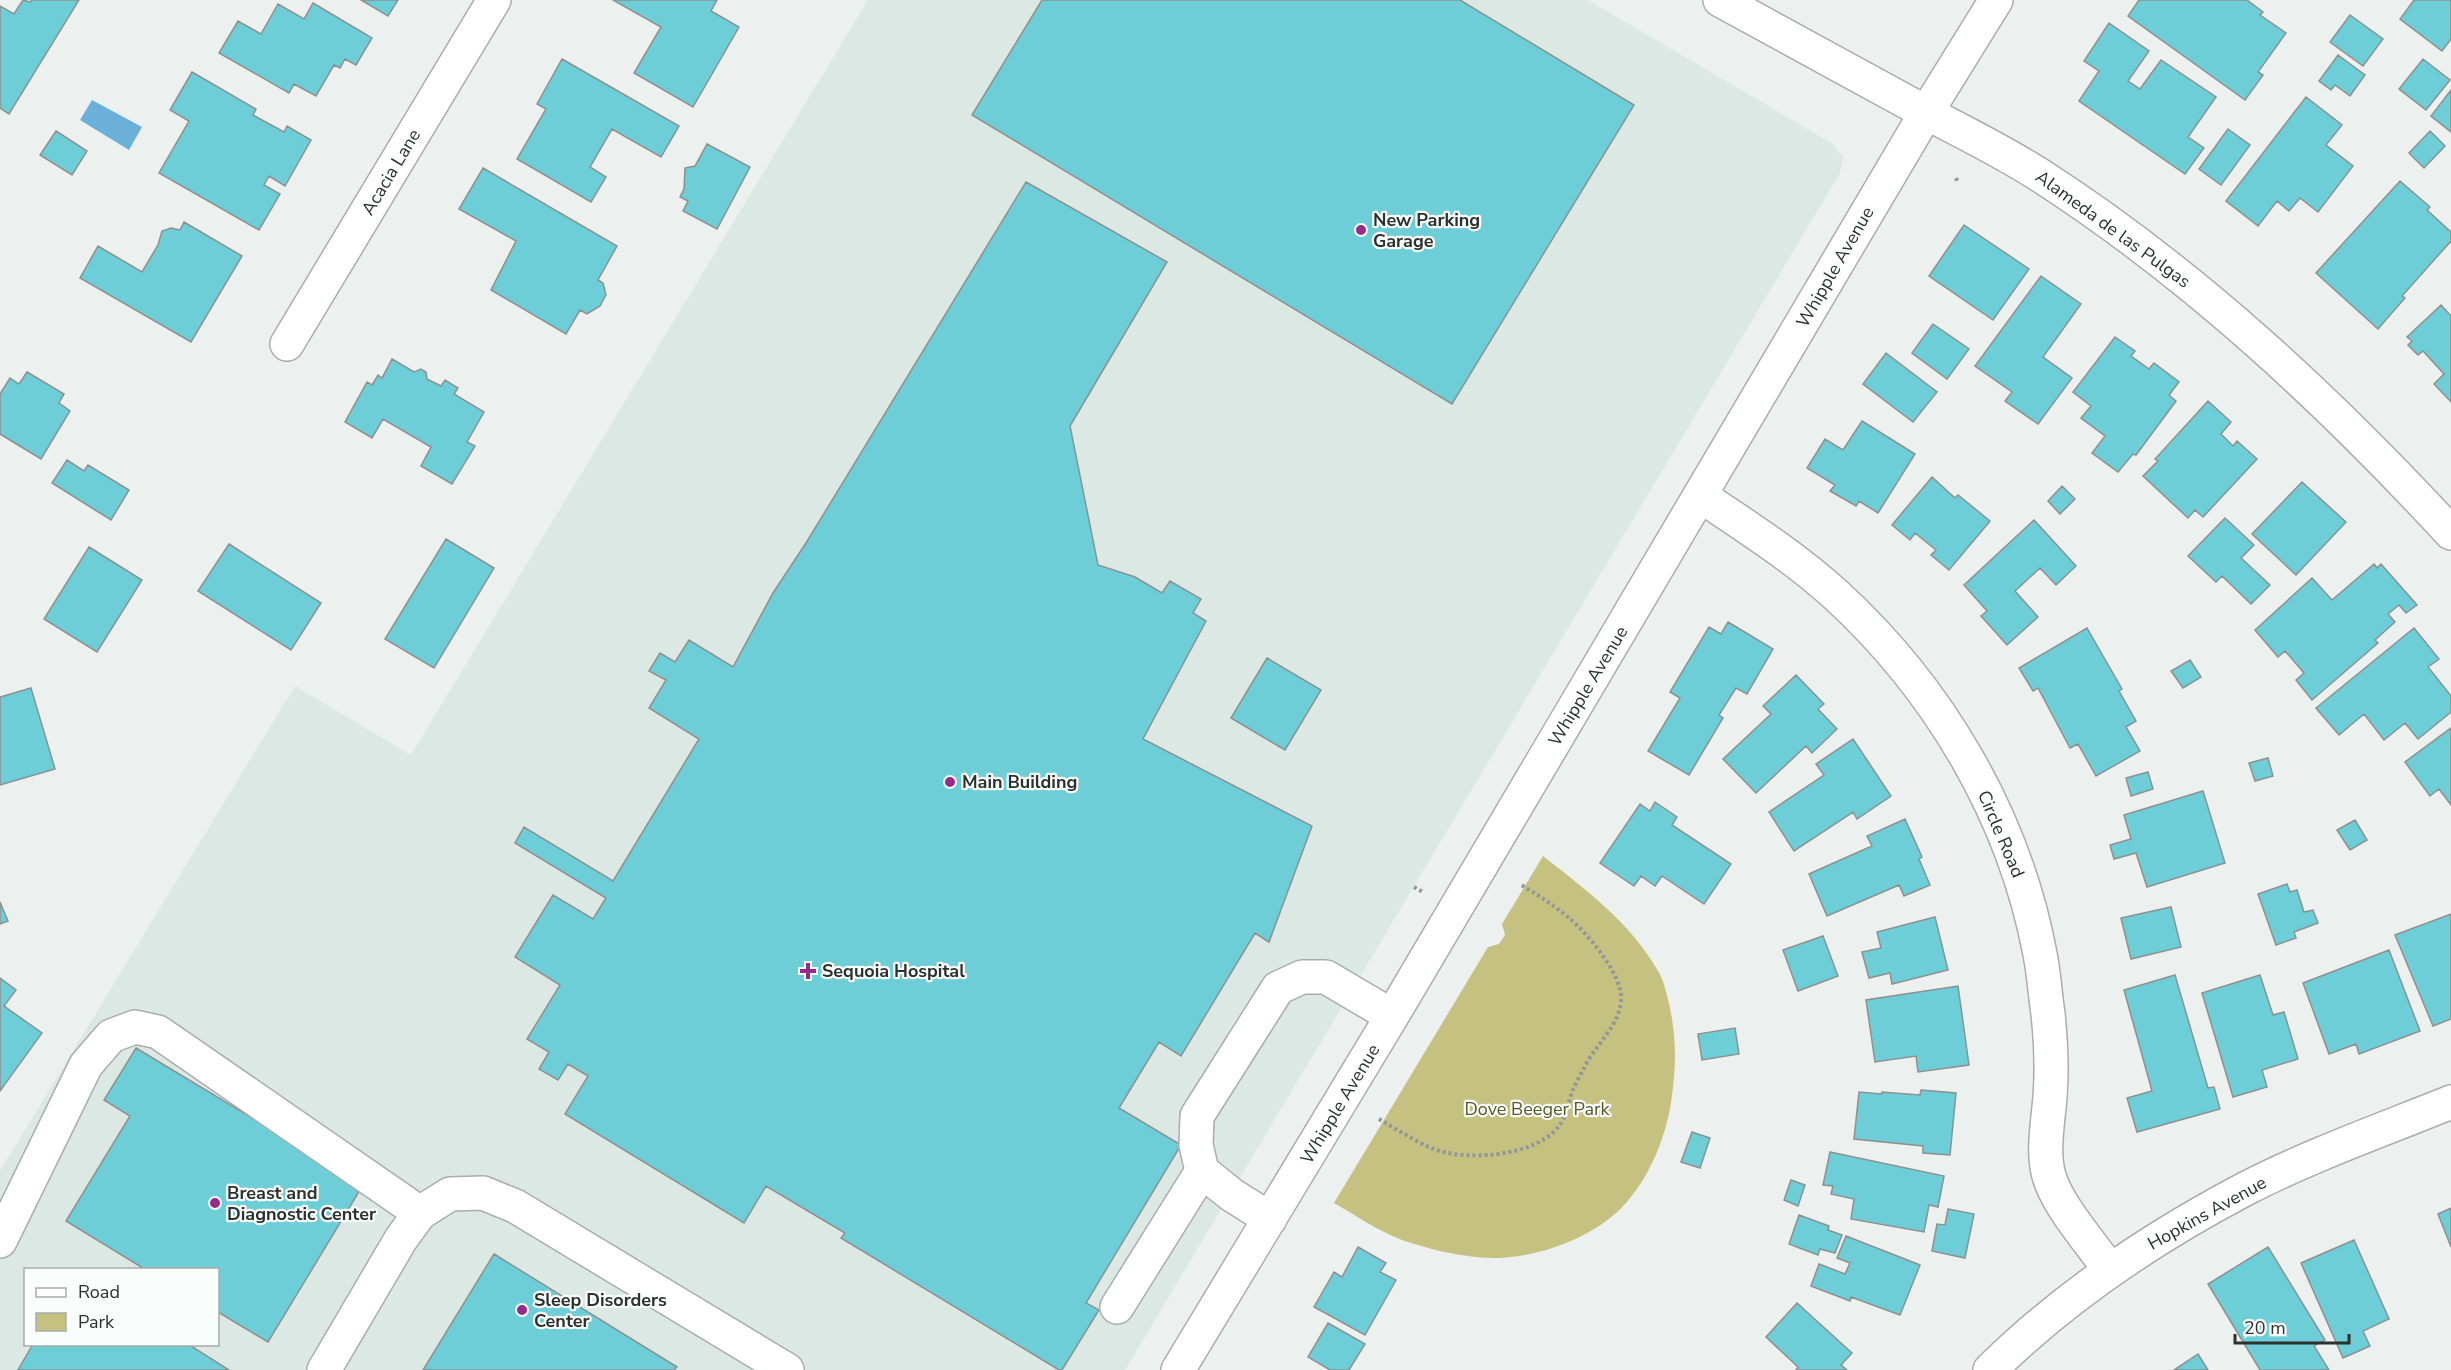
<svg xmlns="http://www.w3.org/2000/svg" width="2451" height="1370" font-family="'Nunito Sans',sans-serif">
  <rect width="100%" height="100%" fill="#ecf1ef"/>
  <path fill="#dbe8e3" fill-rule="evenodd" d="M 868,0 L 1588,0 L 1833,144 L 1843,157 L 1840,173 L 1125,1370 L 0,1370 L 0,1171 L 295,686 L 411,755 ZM 26,1270 L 218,1270 L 218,1344 L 26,1344 Z"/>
  <path fill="#c5c180" d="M 1543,856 C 1585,889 1631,923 1658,971 C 1662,977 1664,985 1666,992 C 1676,1027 1677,1060 1672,1095 C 1668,1132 1651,1175 1626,1203 C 1597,1236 1543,1256 1500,1258 C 1468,1259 1431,1250 1402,1240 C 1378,1231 1355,1215 1334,1203 L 1488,947 L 1499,944 L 1505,935 L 1502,924 Z"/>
  <path fill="#6ab0d9" d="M 92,100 L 142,127 L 129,150 L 80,120 Z"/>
  <path fill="#6dced7" stroke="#8c9191" stroke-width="1.5" d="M 23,0 L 30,2 L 32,0 L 79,0 L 9,114 L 0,108 L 0,6 L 14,14 Z
    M 361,0 L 398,0 L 388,16 Z
    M 613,0 L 717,0 L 711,11 L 739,27 L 693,107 L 634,73 L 661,27 Z
    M 1042,0 L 1460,0 L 1634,105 L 1452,404 L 972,115 Z
    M 2139,0 L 2247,0 L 2263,12 L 2260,15 L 2286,33 L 2258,72 L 2263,75 L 2245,100 L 2128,16 Z
    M 2414,0 L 2451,0 L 2451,39 L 2442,51 L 2400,19 Z
    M 313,3 L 372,38 L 356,65 L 345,59 L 340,68 L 334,65 L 316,96 L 294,84 L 289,93 L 219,53 L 238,21 L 261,34 L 278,4 L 304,19 Z
    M 2350,15 L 2383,39 L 2363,66 L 2330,42 Z
    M 2109,23 L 2149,51 L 2128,81 L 2140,89 L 2161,60 L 2216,97 L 2188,137 L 2204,148 L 2185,174 L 2079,101 L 2099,71 L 2084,61 Z
    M 2338,55 L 2365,75 L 2350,96 L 2335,85 L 2331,90 L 2319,81 Z
    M 562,59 L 679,126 L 661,157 L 612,129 L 590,167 L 606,177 L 591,202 L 517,159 L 546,109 L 537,104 Z
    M 2423,59 L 2450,80 L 2426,110 L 2399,89 Z
    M 192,72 L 256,109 L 253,115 L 284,132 L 287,126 L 311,140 L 285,186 L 269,176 L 264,185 L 280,194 L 259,230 L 159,173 L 189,121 L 170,110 Z
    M 2451,90 L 2451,132 L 2431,116 Z
    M 2306,97 L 2342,125 L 2326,145 L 2353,166 L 2318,212 L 2300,198 L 2289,211 L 2277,201 L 2258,226 L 2226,201 Z
    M 2228,129 L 2250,145 L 2221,185 L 2199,169 Z
    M 56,131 L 87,151 L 72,175 L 40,155 Z
    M 2430,131 L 2445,146 L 2424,168 L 2409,153 Z
    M 707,144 L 750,167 L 717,229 L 683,211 L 688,201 L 680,197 L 684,189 L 685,168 L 695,166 Z
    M 483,168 L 617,246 L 598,280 L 603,283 L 606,295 L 600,306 L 587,314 L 580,310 L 566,334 L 491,290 L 516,241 L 459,209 Z
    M 2400,181 L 2430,207 L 2427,210 L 2451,232 L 2451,241 L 2402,296 L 2405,298 L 2378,329 L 2316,273 Z
    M 1026,182 L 1167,262 L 1070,426 L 1098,565 L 1135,577 L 1162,593 L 1170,581 L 1201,599 L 1193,613 L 1206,621 L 1143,739 L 1312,826 L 1269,942 L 1255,933 L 1181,1056 L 1159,1042 L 1119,1108 L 1181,1145 L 1086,1303 L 1099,1310 L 1062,1370 L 1059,1370 L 841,1238 L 845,1233 L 766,1186 L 744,1223 L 565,1114 L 588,1076 L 568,1064 L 558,1080 L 539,1069 L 549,1052 L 527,1039 L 560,985 L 515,957 L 553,895 L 593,919 L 606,898 L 515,843 L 524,827 L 613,881 L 699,739 L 649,708 L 666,680 L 649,671 L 660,653 L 675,662 L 689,640 L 733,667 L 773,593 L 806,543 Z
    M 184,222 L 242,256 L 191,342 L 80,278 L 98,246 L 142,272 L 158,245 L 162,231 L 171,228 L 180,230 Z
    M 1964,225 L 2029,269 L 1993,320 L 1929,276 Z
    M 2041,276 L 2081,304 L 2043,357 L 2072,378 L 2038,424 L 2005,401 L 2012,392 L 1975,366 Z
    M 2441,305 L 2451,316 L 2451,402 L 2434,384 L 2444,374 L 2423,351 L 2418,355 L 2408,345 L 2412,341 L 2407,337 Z
    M 1933,324 L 1969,349 L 1947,379 L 1912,353 Z
    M 2115,337 L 2135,351 L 2131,356 L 2149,369 L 2154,363 L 2179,382 L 2169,395 L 2176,401 L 2136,455 L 2133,454 L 2118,472 L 2092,453 L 2105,436 L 2081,418 L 2091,406 L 2073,392 Z
    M 1886,353 L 1937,392 L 1913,422 L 1863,384 Z
    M 392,359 L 414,372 L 421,369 L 426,372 L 427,379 L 441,386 L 445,380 L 458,388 L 454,394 L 484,412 L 467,442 L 475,446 L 452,484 L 421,466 L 431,447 L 383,419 L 372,438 L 345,422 L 367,382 L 372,385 L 378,375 L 382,378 Z
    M 27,372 L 64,394 L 59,403 L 70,411 L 41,459 L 0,434 L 0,394 L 10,378 L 19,384 Z
    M 2208,401 L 2231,422 L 2221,434 L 2233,446 L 2237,441 L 2257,459 L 2203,517 L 2195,510 L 2188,518 L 2143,476 L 2158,461 L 2155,459 Z
    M 1862,421 L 1915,454 L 1878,513 L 1859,501 L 1856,506 L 1830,491 L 1835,485 L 1807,468 L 1825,439 L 1843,450 Z
    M 67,460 L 84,471 L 88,465 L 129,490 L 111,520 L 52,483 Z
    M 1932,477 L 1955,498 L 1958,495 L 1990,521 L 1949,570 L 1931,555 L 1936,550 L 1915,533 L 1910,540 L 1892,525 Z
    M 2302,482 L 2346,522 L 2296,575 L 2252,534 Z
    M 2062,486 L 2075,499 L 2060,514 L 2048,501 Z
    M 2225,518 L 2254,545 L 2241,558 L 2270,585 L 2251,604 L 2222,576 L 2216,582 L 2188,556 Z
    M 2034,520 L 2076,566 L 2056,585 L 2040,568 L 2015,591 L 2038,617 L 2007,645 L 1981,616 L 1987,611 L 1964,585 Z
    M 446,539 L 494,568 L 434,668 L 385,639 Z
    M 229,544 L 321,603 L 291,650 L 198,591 Z
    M 89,547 L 142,580 L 97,652 L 44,619 Z
    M 2374,564 L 2377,568 L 2381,564 L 2417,605 L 2406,613 L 2399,605 L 2388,614 L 2395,622 L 2375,640 L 2378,643 L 2312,700 L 2296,680 L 2304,673 L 2285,651 L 2278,657 L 2255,630 L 2312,578 L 2332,600 Z
    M 1728,622 L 1773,649 L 1747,694 L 1736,688 L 1719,715 L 1723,718 L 1689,775 L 1648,751 L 1680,698 L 1670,692 L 1709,627 L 1721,634 Z
    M 2087,628 L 2122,689 L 2119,691 L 2136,721 L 2126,727 L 2140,751 L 2096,776 L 2078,744 L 2070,748 L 2038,688 L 2033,691 L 2019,668 Z
    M 2414,628 L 2439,659 L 2428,667 L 2451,696 L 2451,712 L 2418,739 L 2405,723 L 2384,740 L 2364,714 L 2339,735 L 2316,708 Z
    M 1267,658 L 1321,690 L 1285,750 L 1231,718 Z
    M 2190,660 L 2201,677 L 2183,688 L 2171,671 Z
    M 1796,675 L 1824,704 L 1818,709 L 1837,729 L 1812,753 L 1806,746 L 1756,793 L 1723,759 L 1771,714 L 1763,706 Z
    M 31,688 L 55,769 L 0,785 L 0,697 Z
    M 2451,728 L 2451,805 L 2439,789 L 2430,796 L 2405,762 Z
    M 1853,739 L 1891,796 L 1857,819 L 1853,812 L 1794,851 L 1769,812 L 1824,775 L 1816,764 Z
    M 2268,758 L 2273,776 L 2255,781 L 2249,763 Z
    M 2148,772 L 2153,789 L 2131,796 L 2126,778 Z
    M 2203,791 L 2225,863 L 2147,887 L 2136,853 L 2114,859 L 2110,845 L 2131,839 L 2124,815 Z
    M 1655,802 L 1677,817 L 1672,825 L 1731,864 L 1704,904 L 1662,876 L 1655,886 L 1641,876 L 1634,886 L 1600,863 L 1640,804 L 1650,811 Z
    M 1905,819 L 1922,857 L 1919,859 L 1930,885 L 1904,896 L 1899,885 L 1827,916 L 1809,874 L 1872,846 L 1867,836 Z
    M 2355,820 L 2367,840 L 2350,850 L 2337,830 Z
    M 2287,884 L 2290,892 L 2297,890 L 2304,912 L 2313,910 L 2318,923 L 2294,932 L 2296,938 L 2276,945 L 2258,894 Z
    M 0,902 L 8,921 L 0,924 Z
    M 2171,907 L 2181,947 L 2131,959 L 2121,918 Z
    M 2451,914 L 2451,1019 L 2433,1026 L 2395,935 Z
    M 1935,917 L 1948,970 L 1892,984 L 1890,973 L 1869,978 L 1862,952 L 1881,948 L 1877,932 Z
    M 1823,936 L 1838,976 L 1798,991 L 1783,950 Z
    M 2389,950 L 2420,1031 L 2359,1054 L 2356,1044 L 2329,1054 L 2303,983 Z
    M 2175,975 L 2208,1088 L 2214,1087 L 2220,1109 L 2137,1132 L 2127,1098 L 2152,1091 L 2124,990 Z
    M 2260,975 L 2273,1015 L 2284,1012 L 2298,1059 L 2262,1070 L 2267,1087 L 2233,1097 L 2202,993 Z
    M 0,978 L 16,990 L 4,1006 L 42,1033 L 0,1091 Z
    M 1958,986 L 1969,1065 L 1918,1072 L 1916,1056 L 1875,1062 L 1866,1000 Z
    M 1735,1028 L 1739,1054 L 1702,1060 L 1698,1034 Z
    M 136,1048 L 363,1185 L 268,1342 L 218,1312 L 218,1270 L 146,1270 L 66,1221 L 130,1116 L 104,1100 Z
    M 1921,1090 L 1956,1093 L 1950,1155 L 1923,1153 L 1923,1146 L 1854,1139 L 1859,1092 L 1882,1094 L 1882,1092 L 1920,1095 Z
    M 1692,1132 L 1710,1138 L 1700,1168 L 1681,1162 Z
    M 1830,1152 L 1944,1176 L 1938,1207 L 1929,1205 L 1924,1232 L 1851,1219 L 1854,1199 L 1831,1194 L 1833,1186 L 1823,1185 Z
    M 1791,1180 L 1805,1185 L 1798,1206 L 1784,1200 Z
    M 2451,1208 L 2451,1247 L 2438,1214 Z
    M 1948,1209 L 1974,1214 L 1965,1258 L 1932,1251 L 1937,1224 L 1945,1225 Z
    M 1799,1215 L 1829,1226 L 1828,1230 L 1842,1235 L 1835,1253 L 1820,1249 L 1818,1255 L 1789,1244 Z
    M 1846,1236 L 1920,1265 L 1900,1315 L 1851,1297 L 1850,1301 L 1811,1286 L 1819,1264 L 1845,1274 L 1850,1263 L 1837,1258 Z
    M 2354,1240 L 2389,1319 L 2363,1331 L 2370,1346 L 2343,1358 L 2301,1263 Z
    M 1358,1247 L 1386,1263 L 1380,1272 L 1396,1280 L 1365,1335 L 1314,1307 L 1334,1272 L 1342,1277 Z
    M 2268,1247 L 2325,1340 L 2314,1346 L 2329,1370 L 2260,1370 L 2208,1284 Z
    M 494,1254 L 677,1367 L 674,1370 L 423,1370 Z
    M 1797,1303 L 1852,1353 L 1841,1365 L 1847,1370 L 1796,1370 L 1798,1367 L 1766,1337 Z
    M 1328,1323 L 1365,1344 L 1349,1370 L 1330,1370 L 1308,1357 Z
    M 33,1344 L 188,1344 L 229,1370 L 18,1370 Z
    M 2198,1354 L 2208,1370 L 2174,1370 Z"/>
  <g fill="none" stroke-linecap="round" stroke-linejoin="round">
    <g stroke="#a9aeac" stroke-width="36">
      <path id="minor" d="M 287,344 L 494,0
        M 1701,496 C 1747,527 1794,557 1835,594 C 1939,689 2014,816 2040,954 C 2044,974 2045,994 2048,1014 C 2051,1041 2052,1070 2050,1097 C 2048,1122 2042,1152 2049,1176 C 2057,1205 2091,1243 2109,1269
        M 1270,1219 L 1232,1195 L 1202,1171 L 1196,1145 L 1197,1116 L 1278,988 L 1302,977 L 1326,977 L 1392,1016
        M 0,1241 L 86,1065 L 111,1036 L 135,1027 L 158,1032 L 420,1213
        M 1117,1307 L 1202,1171
        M 324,1370 L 401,1239 L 420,1213 L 450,1194 L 483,1193 L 515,1206 L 787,1370
        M 1178,1370 L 1392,1016 L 1926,113
        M 1990,1370 C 2066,1295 2152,1238 2245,1189 C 2311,1155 2382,1130 2451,1102"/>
    </g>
    <g stroke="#a9aeac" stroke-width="36">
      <path id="major" d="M 1720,0 C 1789,37 1857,75 1925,112 C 1963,132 2002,151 2038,174 C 2192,273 2326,398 2451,533
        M 1926,113 L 1996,0"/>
    </g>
    <path stroke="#939795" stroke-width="4" stroke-dasharray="3 3" stroke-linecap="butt" d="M 1956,178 L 1958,183
      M 1414,887 L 1423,892
      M 1379,1119 C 1396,1129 1413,1140 1431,1148 C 1464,1162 1536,1157 1559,1126 C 1566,1118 1568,1103 1572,1092 C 1575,1084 1580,1076 1584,1068 C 1595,1045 1619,1027 1621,1001 C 1624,976 1587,933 1569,918 C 1554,905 1537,895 1520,884"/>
    <use href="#minor" stroke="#fff" stroke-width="33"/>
    <use href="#major" stroke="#fff" stroke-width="33"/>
  </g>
  <g fill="#972a8b" stroke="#f9fefc" stroke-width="2">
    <circle cx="1361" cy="230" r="6"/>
    <circle cx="950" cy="782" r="6"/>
    <path d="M805 962h6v6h6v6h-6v6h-6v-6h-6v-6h6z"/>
    <circle cx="215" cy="1203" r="6"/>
    <circle cx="522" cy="1310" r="6"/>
  </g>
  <g text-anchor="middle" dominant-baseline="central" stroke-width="4.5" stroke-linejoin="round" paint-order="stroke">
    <g font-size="18" fill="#2e302f" stroke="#f9fefc">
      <text transform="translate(391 172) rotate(-59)">Acacia Lane</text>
      <text transform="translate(2113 229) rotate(36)">Alameda de las Pulgas</text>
      <text transform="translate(1835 267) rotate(-60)">Whipple Avenue</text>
      <text transform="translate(1588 686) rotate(-59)">Whipple Avenue</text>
      <text transform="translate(2001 834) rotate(67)">Circle Road</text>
      <text transform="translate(1340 1104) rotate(-59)">Whipple Avenue</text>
      <text transform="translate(2207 1213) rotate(-29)">Hopkins Avenue</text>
    </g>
    <g font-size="18" font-weight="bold" fill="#2e302f" stroke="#f9fefc" text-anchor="start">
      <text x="1373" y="220">New Parking<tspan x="1373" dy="21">Garage</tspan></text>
      <text x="962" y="782">Main Building</text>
      <text x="822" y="971">Sequoia Hospital</text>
      <text x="227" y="1193">Breast and<tspan x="227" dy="21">Diagnostic Center</tspan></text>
      <text x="534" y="1300">Sleep Disorders<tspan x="534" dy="21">Center</tspan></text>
    </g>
    <g font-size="18" fill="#595621" stroke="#f9fefc">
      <text x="1537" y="1109">Dove Beeger Park</text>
    </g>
  </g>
  <rect x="24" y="1268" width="195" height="78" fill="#f9fefc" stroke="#a8acaa" stroke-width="1.5"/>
  <rect x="36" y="1288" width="30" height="9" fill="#ffffff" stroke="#a8acaa" stroke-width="1.5"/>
  <text x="78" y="1298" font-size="18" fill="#2e302f">Road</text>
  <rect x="36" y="1313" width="30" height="18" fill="#c5c180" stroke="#a8acaa" stroke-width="1.5"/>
  <text x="78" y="1328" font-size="18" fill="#2e302f">Park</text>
  <path d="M2235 1334v9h114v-9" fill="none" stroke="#2e302f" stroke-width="3"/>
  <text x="2244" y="1334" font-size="18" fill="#2e302f" stroke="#f9fefc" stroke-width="4.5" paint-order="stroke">20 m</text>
</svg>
